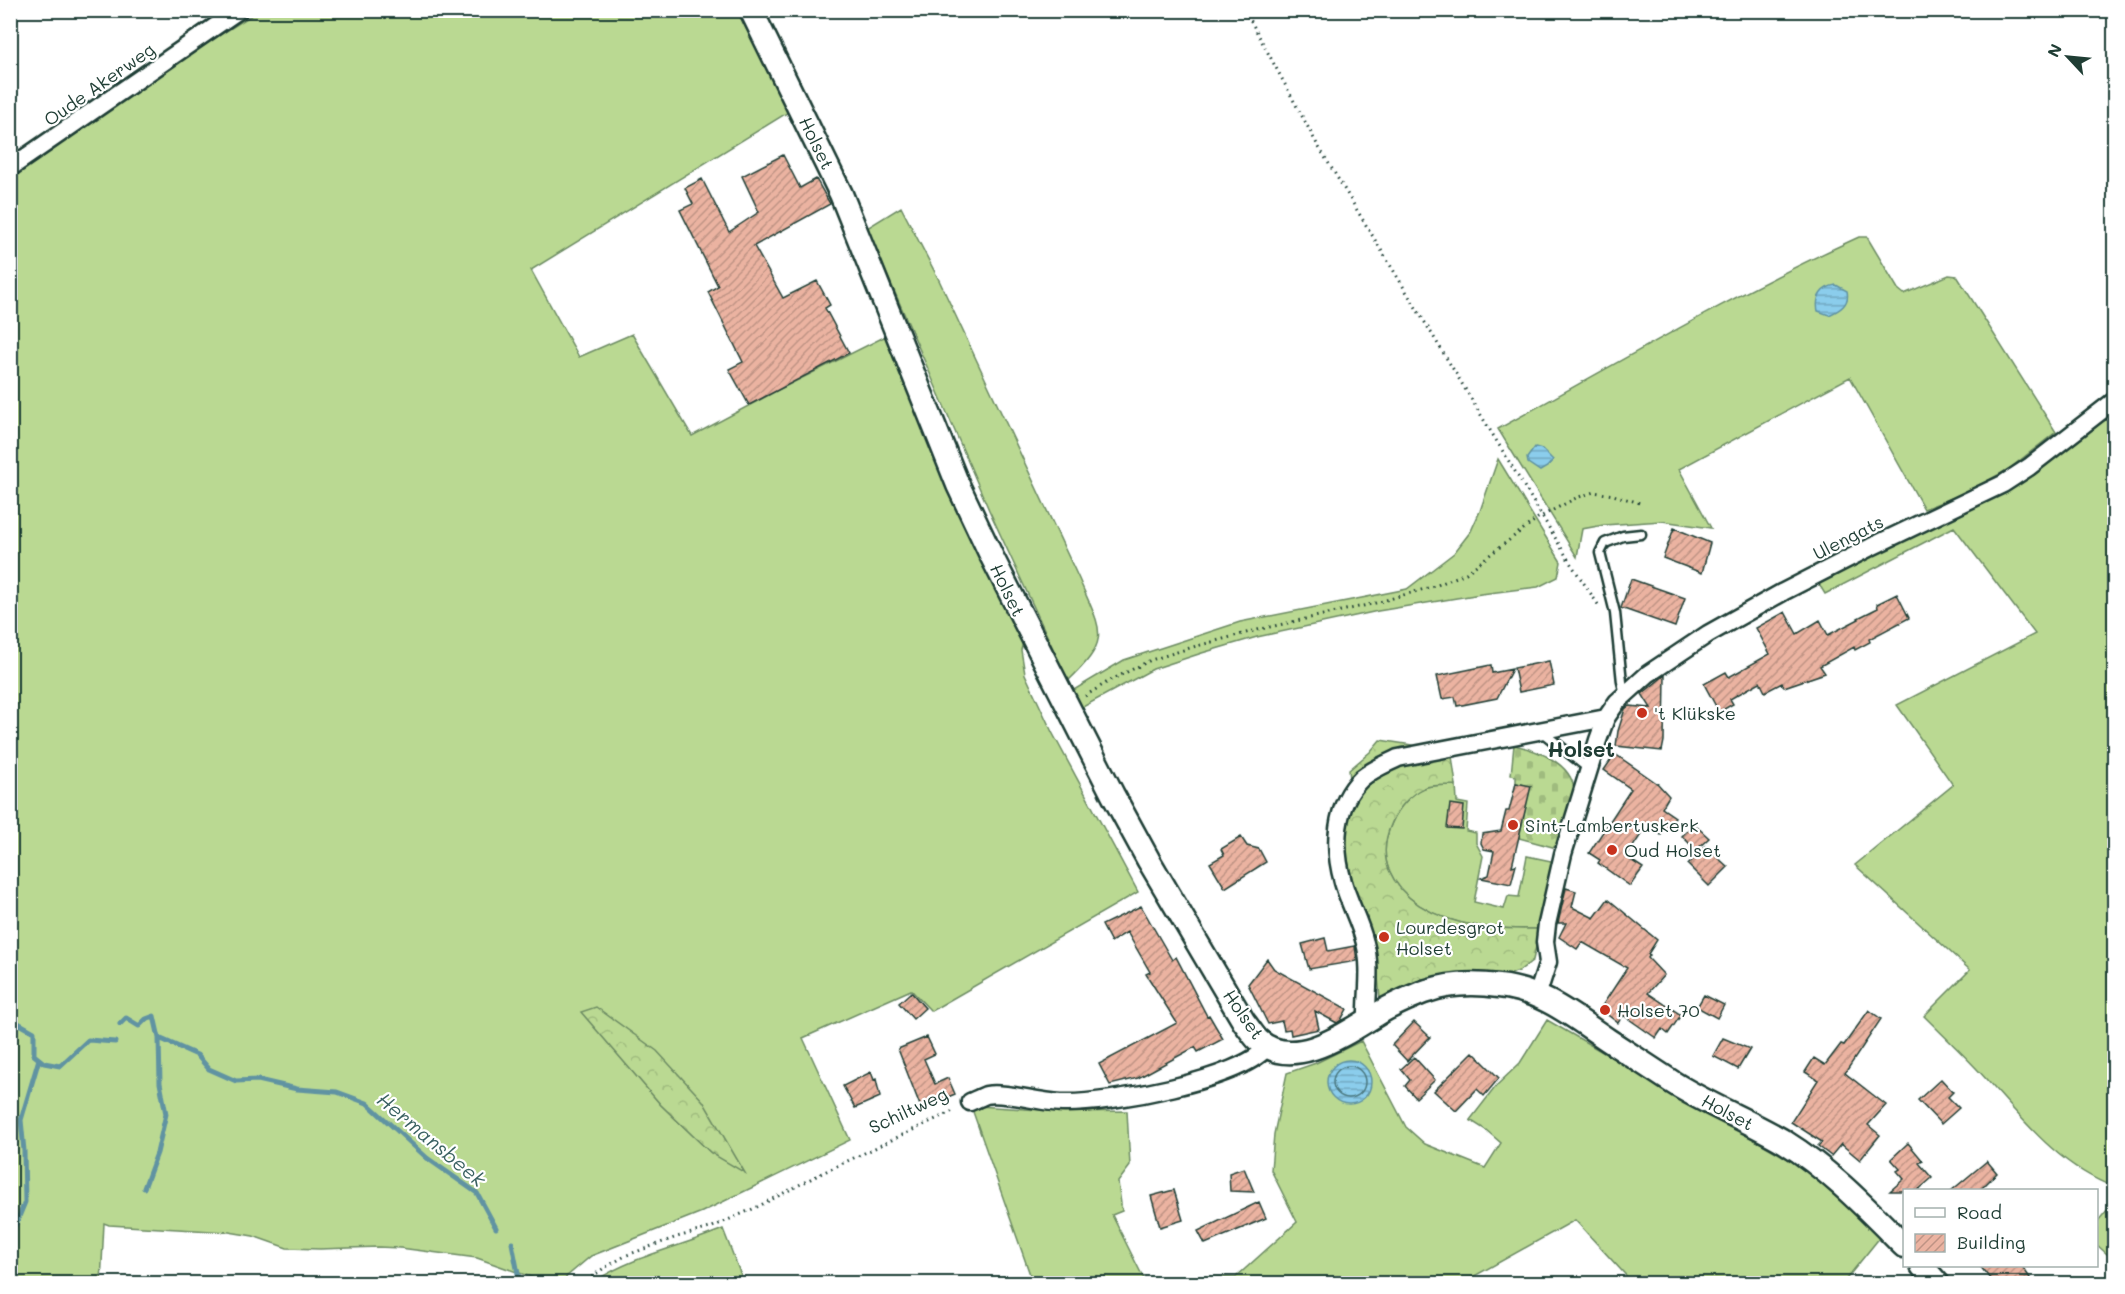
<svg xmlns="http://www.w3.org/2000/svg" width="2125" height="1294" font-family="Mali,sans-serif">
  <defs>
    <pattern id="forest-crowns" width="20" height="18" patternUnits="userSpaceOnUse" patternTransform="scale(1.5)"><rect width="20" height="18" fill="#bad992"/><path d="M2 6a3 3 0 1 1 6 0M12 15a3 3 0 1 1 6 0" fill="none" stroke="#9fbb7e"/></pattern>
    <pattern id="cemetery-stones" width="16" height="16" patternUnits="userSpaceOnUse" patternTransform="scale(1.5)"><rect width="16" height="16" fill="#bad992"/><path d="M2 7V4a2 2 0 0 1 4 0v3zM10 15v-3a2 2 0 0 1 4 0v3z" fill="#9fbb7e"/></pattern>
    <pattern id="water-rules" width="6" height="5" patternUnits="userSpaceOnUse" patternTransform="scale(1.5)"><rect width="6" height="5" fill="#8bcdec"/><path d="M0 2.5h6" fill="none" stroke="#71a8c0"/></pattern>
    <pattern id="building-hatch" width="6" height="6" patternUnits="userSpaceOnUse" patternTransform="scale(1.5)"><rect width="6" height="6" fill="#ebb3a1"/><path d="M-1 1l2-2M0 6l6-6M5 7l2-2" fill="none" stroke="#be9384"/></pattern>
  </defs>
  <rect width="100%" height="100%" fill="#fff"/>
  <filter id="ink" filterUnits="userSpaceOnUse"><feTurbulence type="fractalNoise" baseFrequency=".0167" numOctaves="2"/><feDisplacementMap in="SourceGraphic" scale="12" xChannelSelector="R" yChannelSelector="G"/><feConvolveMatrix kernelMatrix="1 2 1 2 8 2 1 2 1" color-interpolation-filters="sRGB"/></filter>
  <g filter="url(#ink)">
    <path fill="#bad992" stroke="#6c8b63" stroke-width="1.5" fill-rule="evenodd" d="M 258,11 L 744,11 L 795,108 L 531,270 L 579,357 L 632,334 L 692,436 L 780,389 L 890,334 L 1026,631 L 1021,650 L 1025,674 L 1052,732 L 1138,892 L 931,1011 L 911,990 L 803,1038 L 850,1140 L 702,1212 L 591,1256 L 566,1277 L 567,1283 L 548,1283 L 477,1258 L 400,1248 L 378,1247 L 320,1249 L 287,1248 L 253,1236 L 229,1232 L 109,1225 L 104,1223 L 101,1283 L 11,1284 L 11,172 L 144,83 ZM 582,1012 L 711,1153 L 661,1105 Z
      M 901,207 L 939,280 L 1079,579 C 1101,631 1113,638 1068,681 L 989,510 L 867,228 Z
      M 1859,237 L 1867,237 L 1898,289 L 1904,294 L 1949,275 L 1957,276 L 2056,432 L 2009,469 L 1967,492 L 1924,509 L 1850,377 L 1679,469 L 1711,528 L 1662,521 L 1604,525 L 1582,529 L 1577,557 L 1498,429 C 1618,363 1735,293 1859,237 Z
      M 2114,403 L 2114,1187 C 2055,1165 2018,1113 1976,1068 C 1959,1050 1941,1033 1924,1016 L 1970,970 L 1855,865 L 1953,785 L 1897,705 L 2035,634 L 1954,527 L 1825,594 L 1817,581 L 1979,496 Z
      M 1498,459 L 1561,562 L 1558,577 L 1538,587 L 1481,594 L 1378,611 L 1257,637 L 1202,653 L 1153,669 L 1081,708 L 1072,691 L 1124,660 L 1240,622 L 1407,589 L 1454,553 L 1471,531 L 1480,511 Z
      M 1456,785 L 1457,802 L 1468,804 L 1466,831 L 1476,833 L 1476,843 L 1483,856 L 1474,902 L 1504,909 L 1508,896 L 1519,897 L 1527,856 L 1556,862 L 1540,929 C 1498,929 1456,929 1419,905 C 1407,897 1395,884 1389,870 C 1377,841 1397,800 1424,788 C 1432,784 1446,786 1456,785 Z
      M 1547,1020 L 1802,1167 L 1881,1236 L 1843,1283 L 1633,1283 L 1575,1220 L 1462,1283 L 1033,1283 L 972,1109 L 978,1106 L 1073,1112 L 1127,1111 L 1130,1166 L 1118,1182 L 1122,1211 L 1112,1215 L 1144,1279 L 1236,1277 L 1297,1222 L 1271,1170 L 1274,1134 L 1287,1073 L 1316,1063 L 1361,1041 L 1406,1127 L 1425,1144 L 1485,1168 L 1501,1143 L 1486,1130 L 1470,1120 L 1497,1085 L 1520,1063 Z
      M 2114,1202 L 2114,1253 L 2107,1254 L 2097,1245 L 2097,1222 Z
      M 723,1229 L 744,1283 L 592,1283 C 634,1255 678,1248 723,1229 Z"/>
    <path fill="url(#forest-crowns)" stroke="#6c8b63" stroke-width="1.5" d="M 1380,740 L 1412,745 L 1452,756 L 1456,785 C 1446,786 1432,784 1424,788 C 1397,800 1377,841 1389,870 C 1395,884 1407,897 1419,905 C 1456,929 1498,929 1540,929 L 1533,960 L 1519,971 L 1502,977 L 1417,984 L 1380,999 L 1377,966 L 1369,926 L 1355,891 L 1346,852 L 1347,824 L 1353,804 L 1349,770 L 1370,752 Z
      M 596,1007 L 657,1051 L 703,1101 L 745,1173 L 711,1153 L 661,1105 L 581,1012 Z"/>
    <path fill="url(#cemetery-stones)" stroke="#6c8b63" stroke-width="1.5" d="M 1514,745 C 1537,750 1572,763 1574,790 C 1575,799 1563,838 1560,849 L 1519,838 L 1530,786 L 1516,783 L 1516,776 L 1511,775 Z"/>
    <path fill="url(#water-rules)" stroke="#6093a2" stroke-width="1.5" d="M 1836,285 L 1847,291 C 1850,304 1840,310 1829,315 L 1818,311 C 1815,297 1822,287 1836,285 Z
      M 1535,447 L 1542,449 L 1553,460 L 1547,467 L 1540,471 L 1528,463 L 1527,458 Z
      M1327 1082a22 22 0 1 1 44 0a22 22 0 1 1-44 0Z"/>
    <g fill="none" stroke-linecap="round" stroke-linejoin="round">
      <path stroke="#4a777e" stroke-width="1.5" d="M1333 1082a16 16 0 1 1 32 0a16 16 0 1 1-32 0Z"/>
      <path stroke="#6093a2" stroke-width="5" d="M 10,1022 L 18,1023 L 34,1032 L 34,1055 L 44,1063 L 60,1066 L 88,1040 L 115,1042
        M 120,1024 L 126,1018 L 139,1026 L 146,1019 L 154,1016 L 159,1038 L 197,1055 L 209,1069 L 236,1081 L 258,1080 L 297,1089 L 337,1092 L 367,1103 L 427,1158 L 477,1193 L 496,1228
        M 144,1188 L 157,1153 L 166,1114 L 160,1083 L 159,1038
        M 512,1243 L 520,1284
        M 10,1245 L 11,1236 L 25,1202 L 24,1151 L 21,1120 L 39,1059"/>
    </g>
    <path fill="url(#building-hatch)" stroke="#1f3d34" stroke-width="1.5" d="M 783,155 L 800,188 L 816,179 L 830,204 L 754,246 L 783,298 L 817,281 L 830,305 L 825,308 L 849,353 L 749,405 L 729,369 L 743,362 L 708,292 L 718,286 L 680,210 L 693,204 L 685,188 L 702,179 L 729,232 L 759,212 L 742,176 Z
      M 1674,528 L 1710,543 L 1702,573 L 1663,558 Z
      M 1631,579 L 1685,598 L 1675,627 L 1621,608 Z
      M 1897,594 L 1909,618 L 1869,639 L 1870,642 L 1855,650 L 1854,647 L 1820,666 L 1825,673 L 1784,687 L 1782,683 L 1765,692 L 1760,682 L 1730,699 L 1733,704 L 1719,712 L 1704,684 L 1726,672 L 1729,677 L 1770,654 L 1756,628 L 1785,612 L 1797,634 L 1820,620 L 1828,635 L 1859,619 L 1858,618 L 1878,608 L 1877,604 Z
      M 1549,661 L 1554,685 L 1519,692 L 1514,668 Z
      M 1491,665 L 1492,673 L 1512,669 L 1497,698 L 1457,706 L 1455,697 L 1442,699 L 1437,676 Z
      M 1665,675 L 1664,741 L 1662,751 L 1616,746 L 1618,731 L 1625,709 L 1629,706 L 1651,708 L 1642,694 Z
      M 1615,754 L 1658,784 L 1669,796 L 1662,808 L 1675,817 L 1661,835 L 1648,824 L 1626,857 L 1643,868 L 1630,886 L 1598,863 L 1600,860 L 1589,853 L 1631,789 L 1604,770 Z
      M 1516,783 L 1531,786 L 1512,866 L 1516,865 L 1511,884 L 1481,878 L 1489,875 L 1494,851 L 1484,849 L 1481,843 L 1482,834 L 1501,831 L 1506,811 L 1509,811 Z
      M 1450,804 L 1464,806 L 1462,829 L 1447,828 Z
      M 1694,824 L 1709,838 L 1696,850 L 1682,836 Z
      M 1241,837 L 1247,846 L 1259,849 L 1266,862 L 1225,888 L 1210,863 L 1224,855 L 1221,849 Z
      M 1705,846 L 1728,867 L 1709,886 L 1688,865 Z
      M 1566,888 L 1576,891 L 1572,907 L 1594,918 L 1608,899 L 1657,940 L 1648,954 L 1650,955 L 1648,958 L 1664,975 L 1648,993 L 1681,1015 L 1668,1034 L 1662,1029 L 1656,1038 L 1623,1015 L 1618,1023 L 1600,1009 L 1627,968 L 1582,942 L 1577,949 L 1559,937 L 1566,923 L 1558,923 Z
      M 1141,906 L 1172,960 L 1176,957 L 1207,1016 L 1209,1015 L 1223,1039 L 1198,1052 L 1195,1047 L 1138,1078 L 1110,1085 L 1099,1064 L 1177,1023 L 1146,974 L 1150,972 L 1127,932 L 1111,942 L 1102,925 Z
      M 1325,938 L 1328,951 L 1355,946 L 1357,961 L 1309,969 L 1302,944 Z
      M 1267,959 L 1274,969 L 1347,1009 L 1341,1020 L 1337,1023 L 1315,1011 L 1319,1029 L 1291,1035 L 1290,1029 L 1284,1030 L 1282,1021 L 1268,1024 L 1248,984 Z
      M 911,992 L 925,1008 L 913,1019 L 899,1003 Z
      M 1704,995 L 1724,1005 L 1717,1018 L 1697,1007 Z
      M 1869,1010 L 1881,1019 L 1845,1073 L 1886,1105 L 1868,1125 L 1880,1135 L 1860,1160 L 1841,1144 L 1831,1156 L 1818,1146 L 1822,1142 L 1791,1122 L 1818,1080 L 1805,1072 L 1814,1058 L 1825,1065 L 1841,1044 L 1844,1045 Z
      M 1414,1022 L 1430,1037 L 1407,1061 L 1392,1045 Z
      M 927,1037 L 935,1054 L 924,1059 L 935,1084 L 948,1078 L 955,1094 L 921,1108 L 898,1049 Z
      M 1723,1038 L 1750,1049 L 1738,1069 L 1713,1056 Z
      M 1473,1052 L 1499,1078 L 1484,1096 L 1477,1089 L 1456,1111 L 1434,1091 Z
      M 1414,1057 L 1435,1080 L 1416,1098 L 1405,1086 L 1410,1080 L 1401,1069 Z
      M 871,1072 L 874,1080 L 876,1079 L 880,1097 L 855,1108 L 843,1086 Z
      M 1941,1079 L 1953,1092 L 1948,1097 L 1959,1108 L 1941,1124 L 1918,1100 Z
      M 1908,1143 L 1923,1161 L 1919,1163 L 1932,1178 L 1917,1191 L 1890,1191 L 1904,1179 L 1897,1171 L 1900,1169 L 1891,1159 Z
      M 1987,1161 L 1997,1173 L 1979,1191 L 1951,1191 Z
      M 1244,1168 L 1254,1192 L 1230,1191 L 1229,1173 Z
      M 1174,1190 L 1183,1220 L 1160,1227 L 1151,1196 Z
      M 1259,1202 L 1266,1218 L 1205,1244 L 1198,1231 Z
      M 1980,1266 L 2022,1266 L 2034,1284 L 1994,1284 Z"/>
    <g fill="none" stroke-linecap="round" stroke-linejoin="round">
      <g stroke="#1f3d34" stroke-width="13">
        <path id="lane" d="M 1625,694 L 1622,682 L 1615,613 L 1600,553 L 1605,543 L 1623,536 L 1641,534
          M 1542,732 L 1589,769"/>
      </g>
      <g stroke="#1f3d34" stroke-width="21">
        <path id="street" d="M 10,168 L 239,10
          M 1537,996 L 1548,962 L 1545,942 L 1547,924 L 1563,854 L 1598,740 L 1606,718 L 1617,702 L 1648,674 L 1708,634 L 1783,592 L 1871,547 L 2003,484 L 2029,467 L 2114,401
          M 1367,1021 C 1366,996 1372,968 1365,943 C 1360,922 1349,903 1343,882 C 1333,847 1334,805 1362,778 C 1373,769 1386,764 1398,758 L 1606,718
          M 970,1102 C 975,1100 981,1097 986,1095 C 1004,1091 1043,1103 1064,1103 C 1107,1104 1242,1080 1268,1046"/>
      </g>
      <g stroke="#1f3d34" stroke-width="27">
        <path id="secondary" d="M 751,10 L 841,194 L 958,485 L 992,557 L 1113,795 L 1149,861 L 1244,1022 C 1249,1028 1253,1035 1258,1040 C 1295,1074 1353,1028 1386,1009 C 1398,1003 1414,995 1427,991 C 1450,983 1476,983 1499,986 C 1541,990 1574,1017 1608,1040 C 1629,1054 1651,1068 1672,1082 C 1708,1105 1748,1120 1785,1142 C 1830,1170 1867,1209 1904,1246
          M 1922,1266 L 1938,1284"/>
      </g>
      <path stroke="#1f3d34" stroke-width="3" stroke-dasharray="1.5 4.5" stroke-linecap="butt" d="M 1245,10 L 1317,144 L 1571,564 L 1599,606
        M 1085,696 L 1111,680 L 1151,660 L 1193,647 L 1261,629 L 1372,604 L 1435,586 L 1466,573 L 1538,518 L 1576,498 L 1594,492 L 1613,495 L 1640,503
        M 582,1284 L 604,1268 L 627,1255 L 677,1237 L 710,1228 L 757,1207 L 820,1174 L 955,1110"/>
      <use href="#lane" stroke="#fff" stroke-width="8"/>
      <use href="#street" stroke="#fff" stroke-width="16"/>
      <use href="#secondary" stroke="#fff" stroke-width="22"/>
    </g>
  </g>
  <g fill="#c8321e" stroke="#fff" stroke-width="2">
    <circle cx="1642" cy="713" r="6"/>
    <circle cx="1513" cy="825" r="6"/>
    <circle cx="1612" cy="850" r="6"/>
    <circle cx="1384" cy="937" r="6"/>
    <circle cx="1605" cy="1010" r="6"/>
  </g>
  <g text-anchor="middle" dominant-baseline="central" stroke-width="4.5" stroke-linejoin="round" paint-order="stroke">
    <g font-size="18" fill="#1f3d34" stroke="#fff">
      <text transform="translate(99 84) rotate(-35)">Oude Akerweg</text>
      <text transform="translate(817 143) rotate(64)">Holset</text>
      <text transform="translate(1848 537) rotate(-27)">Ulengats</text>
      <text transform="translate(1008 590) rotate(64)">Holset</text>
      <text transform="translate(1244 1014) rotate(55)">Holset</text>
      <text transform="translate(908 1110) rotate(-25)">Schiltweg</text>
      <text transform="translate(1728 1112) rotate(28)">Holset</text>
    </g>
    <g font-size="18" fill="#1f3d34" stroke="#fff" text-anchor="start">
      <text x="1654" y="713">'t Klükske</text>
      <text x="1525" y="825">Sint-Lambertuskerk</text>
      <text x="1624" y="850">Oud Holset</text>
      <text x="1396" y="927">Lourdesgrot<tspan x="1396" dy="21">Holset</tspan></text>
      <text x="1617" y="1010">Holset 70</text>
    </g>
    <g font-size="20" font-style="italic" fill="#3a6162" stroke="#fff">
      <text transform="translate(432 1139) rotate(40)">Hermansbeek</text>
    </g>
    <g font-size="21" font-weight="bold" fill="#1f3d34" stroke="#fff">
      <text x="1581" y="748">Holset</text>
    </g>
  </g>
  <rect width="2125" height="1294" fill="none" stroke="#fff" stroke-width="36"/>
  <rect x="18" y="18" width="2089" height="1258" fill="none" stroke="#1f3d34" stroke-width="2" filter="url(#ink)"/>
  <rect x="1903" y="1189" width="195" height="78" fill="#ffffff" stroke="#a5b1ae" stroke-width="1.5"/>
  <rect x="1915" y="1208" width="30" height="9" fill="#ffffff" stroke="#a5b1ae" stroke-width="1.5"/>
  <text x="1957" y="1219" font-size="18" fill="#1f3d34">Road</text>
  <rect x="1915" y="1234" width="30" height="18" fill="url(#building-hatch)" stroke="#a5b1ae" stroke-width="1.5"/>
  <text x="1957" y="1249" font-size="18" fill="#1f3d34">Building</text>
  <g transform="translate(2068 57) rotate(296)" stroke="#ffffff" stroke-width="4.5" paint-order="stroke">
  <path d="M0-4.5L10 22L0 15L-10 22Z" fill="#1f3d34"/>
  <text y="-9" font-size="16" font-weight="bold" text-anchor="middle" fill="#1f3d34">N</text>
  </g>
</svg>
